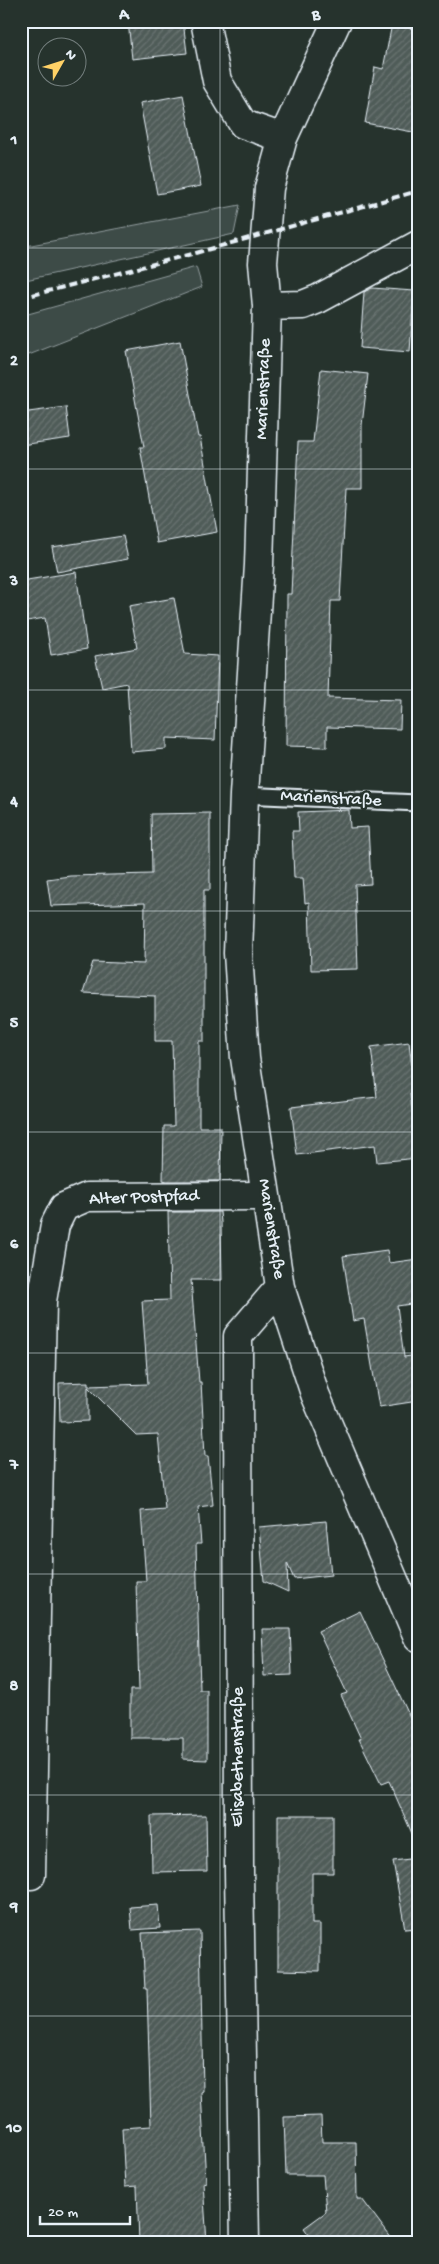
<svg xmlns="http://www.w3.org/2000/svg" width="439" height="2264" font-family="'Gochi Hand',sans-serif">
  <defs>
    <pattern id="building-hatch" width="6" height="6" patternUnits="userSpaceOnUse" patternTransform="scale(1.25)"><rect width="6" height="6" fill="#505c59"/><path d="M-1 1l2-2M0 6l6-6M5 7l2-2" fill="none" stroke="#697472"/></pattern>
  </defs>
  <rect width="100%" height="100%" fill="#26332d"/>
  <filter id="ink" filterUnits="userSpaceOnUse"><feTurbulence type="fractalNoise" baseFrequency=".02" numOctaves="2"/><feDisplacementMap in="SourceGraphic" scale="10" xChannelSelector="R" yChannelSelector="G"/><feConvolveMatrix kernelMatrix="1 2 1 2 8 2 1 2 1" color-interpolation-filters="sRGB"/></filter>
  <g filter="url(#ink)">
    <path fill="#3e4b47" stroke="#939ea0" d="M 240,205 L 234,234 L 21,281 L 21,247 Z
      M 196,267 L 202,287 L 21,358 L 21,316 Z"/>
    <path fill="url(#building-hatch)" stroke="#e8f1f8" d="M 128,21 L 183,21 L 187,53 L 132,59 Z
      M 392,24 L 418,30 L 418,133 L 365,123 L 375,67 L 383,69 Z
      M 183,95 L 201,186 L 157,194 L 140,103 Z
      M 372,288 L 414,291 L 410,352 L 360,348 L 364,292 Z
      M 180,341 L 198,437 L 200,437 L 217,532 L 157,543 L 140,447 L 144,447 L 126,351 Z
      M 321,369 L 368,374 L 362,425 L 362,488 L 346,488 L 340,601 L 331,601 L 328,698 L 401,700 L 400,729 L 327,727 L 327,747 L 286,746 L 287,594 L 291,594 L 298,442 L 313,442 Z
      M 66,407 L 70,438 L 21,445 L 21,413 Z
      M 123,536 L 128,559 L 57,572 L 52,547 Z
      M 76,572 L 87,649 L 51,655 L 45,618 L 21,622 L 21,581 Z
      M 174,598 L 185,654 L 218,656 L 215,740 L 166,738 L 166,749 L 131,752 L 127,683 L 102,688 L 95,656 L 137,648 L 129,606 Z
      M 349,810 L 350,828 L 368,827 L 371,884 L 355,885 L 358,969 L 311,970 L 309,902 L 305,903 L 303,878 L 294,878 L 292,831 L 299,831 L 298,812 Z
      M 210,813 L 210,890 L 204,890 L 204,1041 L 199,1041 L 199,1127 L 221,1127 L 220,1181 L 167,1181 L 163,1180 L 164,1126 L 174,1126 L 172,1041 L 155,1041 L 155,996 L 83,993 L 93,962 L 144,964 L 145,903 L 51,906 L 47,879 L 70,876 L 152,874 L 151,814 Z
      M 409,1042 L 415,1092 L 410,1093 L 418,1158 L 377,1162 L 375,1145 L 297,1155 L 291,1107 L 377,1097 L 371,1047 Z
      M 168,1212 L 220,1212 L 221,1222 L 222,1280 L 191,1280 L 199,1382 L 201,1382 L 205,1456 L 208,1456 L 213,1505 L 198,1507 L 201,1544 L 196,1544 L 200,1690 L 207,1690 L 207,1760 L 183,1759 L 183,1738 L 130,1738 L 130,1690 L 139,1690 L 136,1581 L 146,1581 L 141,1511 L 165,1509 L 158,1434 L 136,1435 L 88,1387 L 88,1421 L 60,1422 L 59,1383 L 88,1382 L 88,1386 L 148,1384 L 142,1301 L 170,1300 Z
      M 387,1250 L 389,1263 L 418,1259 L 418,1303 L 397,1306 L 404,1357 L 418,1355 L 418,1401 L 379,1407 L 364,1319 L 353,1321 L 343,1256 Z
      M 326,1521 L 331,1575 L 294,1579 L 287,1563 L 288,1592 L 264,1581 L 259,1527 Z
      M 360,1611 L 418,1734 L 418,1847 L 389,1781 L 381,1784 L 359,1739 L 361,1739 L 341,1695 L 347,1693 L 318,1631 Z
      M 262,1629 L 290,1629 L 292,1675 L 264,1676 Z
      M 206,1815 L 207,1871 L 152,1872 L 151,1816 Z
      M 278,1815 L 333,1815 L 333,1873 L 312,1873 L 312,1924 L 320,1924 L 320,1971 L 278,1970 Z
      M 418,1858 L 418,1928 L 405,1929 L 393,1861 Z
      M 158,1905 L 160,1928 L 132,1930 L 130,1907 Z
      M 200,1931 L 203,2091 L 201,2092 L 206,2182 L 203,2183 L 207,2243 L 139,2243 L 137,2186 L 125,2187 L 122,2128 L 151,2126 L 147,1989 L 145,1989 L 142,1933 Z
      M 321,2116 L 322,2142 L 356,2142 L 357,2199 L 362,2199 L 395,2243 L 315,2243 L 304,2228 L 326,2212 L 323,2175 L 286,2175 L 284,2117 Z"/>
    <g fill="none" stroke-linecap="round" stroke-linejoin="round">
      <g stroke="#e8f1f8" stroke-width="19">
        <path id="lane" d="M 244,795 L 418,803"/>
      </g>
      <g stroke="#e8f1f8" stroke-width="31">
        <path id="street" d="M 205,21 L 217,81 L 243,124 L 283,138
          M 337,21 L 283,138 L 269,188 L 263,263 L 267,306 L 259,565 L 244,795 L 238,953 L 245,1058 L 280,1287 L 315,1394 L 418,1637
          M 267,306 L 303,305 L 318,299 L 418,245
          M 31,1875 L 42,1301 L 55,1225 L 64,1207 L 87,1197 L 266,1196
          M 245,2243 L 239,1872 L 238,1336 L 280,1287"/>
      </g>
      <use href="#lane" stroke="#26332d" stroke-width="15"/>
      <use href="#street" stroke="#26332d" stroke-width="28"/>
      <path stroke="#e8f1f8" stroke-width="4" stroke-dasharray="8 4" stroke-linecap="butt" d="M 21,298 L 192,254 L 418,191"/>
    </g>
  </g>
  <path fill="none" stroke="#e8f1f8" stroke-width="1" stroke-opacity="0.55" d="M 220,21 L 220,2243M 21,248 L 418,248M 21,469 L 418,469M 21,690 L 418,690M 21,911 L 418,911M 21,1132 L 418,1132M 21,1353 L 418,1353M 21,1574 L 418,1574M 21,1795 L 418,1795M 21,2016 L 418,2016"/>
  <g text-anchor="middle" dominant-baseline="central" stroke-width="5" stroke-linejoin="round" paint-order="stroke">
    <g font-size="18" fill="#e8f1f8" stroke="#26332d">
      <text transform="translate(264 389) rotate(-88)">Marienstraße</text>
      <text transform="translate(331 799) rotate(3)">Marienstraße</text>
      <text transform="translate(144 1198) rotate(-2)">Alter Postpfad</text>
      <text transform="translate(271 1229) rotate(81)">Marienstraße</text>
      <text transform="translate(238 1757) rotate(-90)">Elisabethenstraße</text>
    </g>
  </g>
  <rect width="439" height="2264" fill="none" stroke="#26332d" stroke-width="55"/>
  <g transform="translate(62 62) rotate(51)"><circle r="24" fill="#26332d" stroke="#747f7e"/>
  <path d="M0-4L9 19L0 12L-9 19Z" fill="#ffd166"/>
  <text y="-8" font-size="14" font-weight="bold" text-anchor="middle" fill="#e8f1f8">N</text>
  </g>
  <path d="M40 2216v8h90v-8" fill="none" stroke="#e8f1f8" stroke-width="2.5"/>
  <text x="48" y="2216" font-size="15" fill="#e8f1f8" stroke="#26332d" stroke-width="4" paint-order="stroke">20 m</text>
  <rect x="28" y="28" width="384" height="2208" fill="none" stroke="#e8f1f8" stroke-width="2"/>
  <g font-size="16" text-anchor="middle" font-weight="bold" fill="#e8f1f8">
    <text x="124" y="19">A</text>
    <text x="316" y="19">B</text>
    <text x="14" y="144">1</text>
    <text x="14" y="365">2</text>
    <text x="14" y="585">3</text>
    <text x="14" y="806">4</text>
    <text x="14" y="1027">5</text>
    <text x="14" y="1248">6</text>
    <text x="14" y="1469">7</text>
    <text x="14" y="1690">8</text>
    <text x="14" y="1911">9</text>
    <text x="14" y="2132">10</text>
  </g>
</svg>
